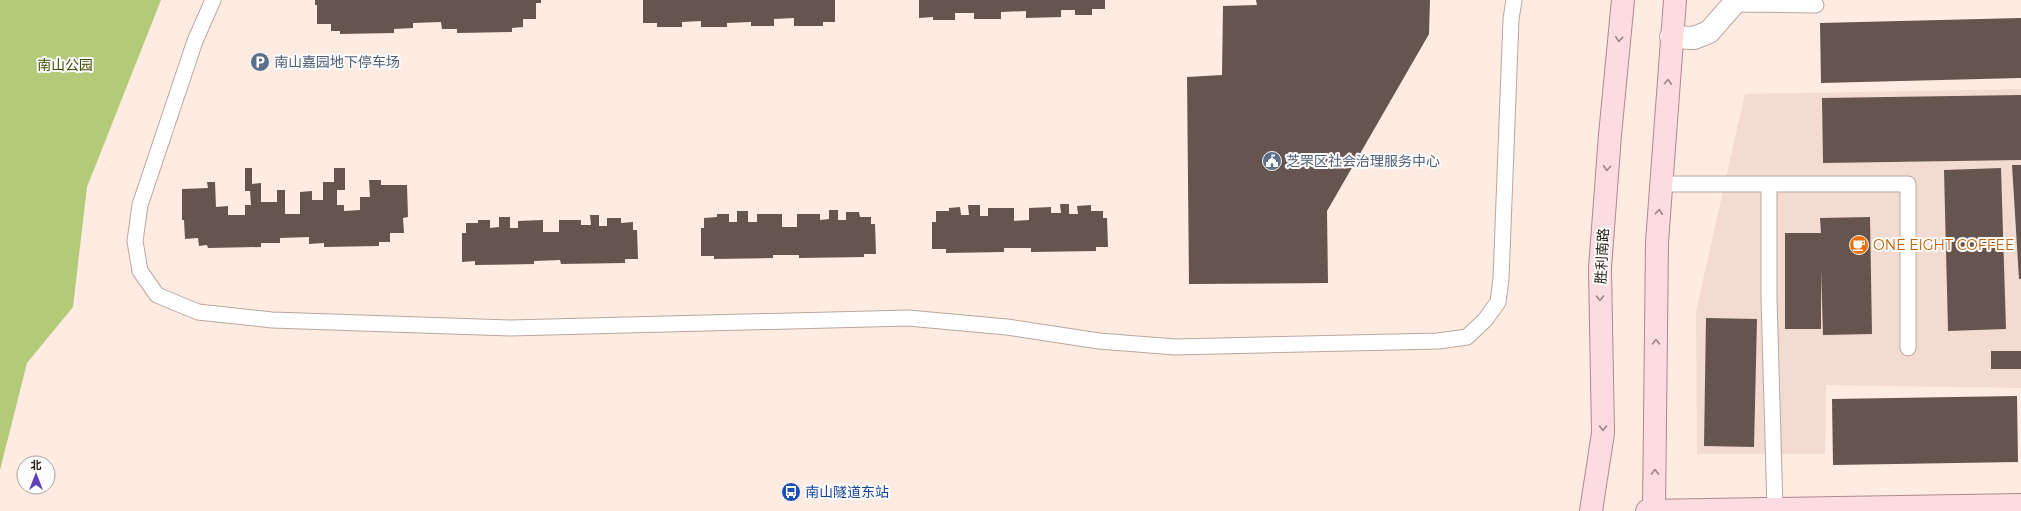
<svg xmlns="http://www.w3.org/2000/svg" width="2021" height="511" font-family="Montserrat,'Noto Sans SC',sans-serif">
  <rect width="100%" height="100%" fill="#feebe2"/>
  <path fill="#f4dbd2" d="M 2021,89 L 2021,388 L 1826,385 L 1825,454 L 1697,454 L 1696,311 L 1745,94 Z"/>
  <path fill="#b3ca78" d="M 0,0 L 161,0 L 87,187 L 73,307 L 27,363 L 0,470 Z"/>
  <path fill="#65554e" d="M 315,0 L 541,0 L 541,3 L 536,3 L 536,19 L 523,19 L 523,27 L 512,28 L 512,32 L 457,33 L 457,29 L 442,29 L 441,22 L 413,23 L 413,28 L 394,29 L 394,33 L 340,34 L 340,31 L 331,31 L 331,24 L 317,24 L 317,5 L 315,5 Z
    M 643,0 L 835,0 L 835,22 L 823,22 L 823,26 L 794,26 L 794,18 L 774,19 L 774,26 L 751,26 L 751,22 L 727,23 L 727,27 L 701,27 L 701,21 L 682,22 L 682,27 L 657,27 L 657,23 L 643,23 Z
    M 919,0 L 1105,0 L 1105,9 L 1092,9 L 1092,15 L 1075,15 L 1075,10 L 1061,10 L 1061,17 L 1026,18 L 1026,11 L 1001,12 L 1001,19 L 974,19 L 974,13 L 955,13 L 955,20 L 933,20 L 933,17 L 919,18 Z
    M 1256,0 L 1430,0 L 1429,34 L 1327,211 L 1328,283 L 1189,284 L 1187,77 L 1222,75 L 1223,6 L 1257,5 Z
    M 2021,18 L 2021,78 L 1821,83 L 1820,23 Z
    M 2021,95 L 2021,160 L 1823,163 L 1822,98 Z
    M 2012,165 L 2021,165 L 2021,279 L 2019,279 Z
    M 245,168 L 252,168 L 252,184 L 261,183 L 261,202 L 277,202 L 277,190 L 285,190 L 285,214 L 300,214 L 300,192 L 312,191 L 312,200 L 323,200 L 323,182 L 334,182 L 334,168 L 345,168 L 345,190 L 337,190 L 337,205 L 344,205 L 344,211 L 360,210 L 360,197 L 370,197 L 369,180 L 381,180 L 381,185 L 407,185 L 408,217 L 403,218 L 404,233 L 390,233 L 390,242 L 379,242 L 379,246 L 324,247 L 324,243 L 309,244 L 309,237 L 280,238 L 280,243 L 261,243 L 261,247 L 208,248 L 207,245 L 199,246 L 198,238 L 185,239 L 184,220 L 182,220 L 182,189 L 208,188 L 207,182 L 215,182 L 216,207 L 228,206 L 228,215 L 245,215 L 245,205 L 251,205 L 250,191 L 245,191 Z
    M 2001,168 L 2006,329 L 1948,331 L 1944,170 Z
    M 1060,204 L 1069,204 L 1069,214 L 1078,214 L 1077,206 L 1091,205 L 1091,211 L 1103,211 L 1103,218 L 1107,218 L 1108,247 L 1096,247 L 1096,251 L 1031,252 L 1031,248 L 1004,248 L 1004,252 L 946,253 L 946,249 L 932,249 L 932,222 L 936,222 L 936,211 L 949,211 L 949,208 L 960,207 L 961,215 L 969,215 L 968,205 L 980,205 L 980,216 L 988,216 L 988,208 L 1014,208 L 1014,221 L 1029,220 L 1029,208 L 1051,207 L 1051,213 L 1061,213 Z
    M 829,210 L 838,210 L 838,220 L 846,220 L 846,212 L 859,212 L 860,217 L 871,217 L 871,224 L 875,224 L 876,254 L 864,254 L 864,257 L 799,258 L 799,255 L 773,255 L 773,258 L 714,259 L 714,256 L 701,256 L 701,228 L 704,228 L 704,218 L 717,217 L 717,214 L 729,214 L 729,222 L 737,222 L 737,211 L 748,211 L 748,222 L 757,222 L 757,214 L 782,214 L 782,227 L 797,227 L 797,214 L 820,214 L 820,220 L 829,219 Z
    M 590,215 L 599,215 L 599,226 L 607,226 L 607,218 L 621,218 L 621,223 L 633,222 L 633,230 L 637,230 L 638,259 L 625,259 L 625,263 L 561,264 L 560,260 L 534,261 L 534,264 L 475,265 L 475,261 L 462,262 L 462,233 L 466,233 L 466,223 L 478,223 L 478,220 L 490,220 L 490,228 L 499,227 L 499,217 L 510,217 L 510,228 L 518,228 L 518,221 L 543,220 L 543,232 L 559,232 L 559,220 L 581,220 L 581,225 L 591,225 Z
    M 1870,217 L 1872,334 L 1823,335 L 1821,270 L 1821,329 L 1785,329 L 1785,233 L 1821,233 L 1820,218 Z
    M 1706,318 L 1757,319 L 1754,447 L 1704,446 Z
    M 1991,351 L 2021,351 L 2021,369 L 1991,369 Z
    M 2017,396 L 2018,462 L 1833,465 L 1832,399 Z"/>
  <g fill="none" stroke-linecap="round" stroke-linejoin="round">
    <g stroke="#b9a79f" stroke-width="17">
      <path id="lane" d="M 213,0 L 195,41 L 140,205 L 135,241 L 140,271 L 157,295 L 198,312 L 272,320 L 510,328 L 908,318 L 1007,327 L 1099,341 L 1175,347 L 1438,341 L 1467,337 L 1485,320 L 1498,302 L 1501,279 L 1511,19 L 1514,0
        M 1735,4 L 1816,5
        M 1661,184 L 1908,184 L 1908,348
        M 1769,184 L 1769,298 L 1775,509"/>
    </g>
    <g stroke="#b9a79f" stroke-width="24">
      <path id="street" d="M 1671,37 L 1694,38 L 1709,32 L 1737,0"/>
    </g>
    <g stroke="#ae898d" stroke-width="24">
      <path id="primary" d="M 1591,511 L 1603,433 L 1600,268 L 1610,135 L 1623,0
        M 1647,511 L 2021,505
        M 1654,511 L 1657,242 L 1675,0"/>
    </g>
    <use href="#lane" stroke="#fff" stroke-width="15"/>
    <use href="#street" stroke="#fff" stroke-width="22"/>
    <use href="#primary" stroke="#fcdce0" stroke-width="22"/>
  </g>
  <defs><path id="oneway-chevron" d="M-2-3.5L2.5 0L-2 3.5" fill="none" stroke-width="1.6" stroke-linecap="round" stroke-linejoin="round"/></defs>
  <g stroke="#9a8586">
    <use href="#oneway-chevron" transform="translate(1619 39) rotate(96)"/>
    <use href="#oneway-chevron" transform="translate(1668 82) rotate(-86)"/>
    <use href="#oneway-chevron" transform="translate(1607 168) rotate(94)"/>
    <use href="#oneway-chevron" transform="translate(1659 212) rotate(-86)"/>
    <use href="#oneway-chevron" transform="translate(1600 298) rotate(89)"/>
    <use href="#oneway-chevron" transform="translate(1656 342) rotate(-90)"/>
    <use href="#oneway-chevron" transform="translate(1603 428) rotate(91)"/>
    <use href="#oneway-chevron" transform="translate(1655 472) rotate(-89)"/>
  </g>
  <defs>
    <g id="parking-disc" transform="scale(1)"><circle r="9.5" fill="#5c6f8a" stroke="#fcfcfc"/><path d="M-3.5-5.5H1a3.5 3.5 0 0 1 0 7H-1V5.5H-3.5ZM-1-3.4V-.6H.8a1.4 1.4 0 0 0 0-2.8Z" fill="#fff"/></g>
    <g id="civic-disc" transform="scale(1)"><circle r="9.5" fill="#5c6f8a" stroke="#fcfcfc"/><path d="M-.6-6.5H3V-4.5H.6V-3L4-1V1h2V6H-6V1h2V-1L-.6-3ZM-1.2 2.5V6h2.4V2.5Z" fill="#fff"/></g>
    <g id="cafe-disc" transform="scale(1)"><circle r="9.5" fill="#e8710a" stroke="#fcfcfc"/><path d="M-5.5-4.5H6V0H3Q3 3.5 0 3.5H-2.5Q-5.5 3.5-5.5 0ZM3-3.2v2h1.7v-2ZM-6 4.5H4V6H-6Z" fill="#fff"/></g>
    <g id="bus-disc" transform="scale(1)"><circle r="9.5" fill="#1a4fb4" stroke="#fcfcfc"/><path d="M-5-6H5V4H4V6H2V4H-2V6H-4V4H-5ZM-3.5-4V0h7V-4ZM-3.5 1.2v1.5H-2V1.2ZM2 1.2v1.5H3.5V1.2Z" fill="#fff"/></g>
  </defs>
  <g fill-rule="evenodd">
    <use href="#parking-disc" x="260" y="62"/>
    <use href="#civic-disc" x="1272" y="161"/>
    <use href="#cafe-disc" x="1859" y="245"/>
    <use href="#bus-disc" x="791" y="492"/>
  </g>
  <g text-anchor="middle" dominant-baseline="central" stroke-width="4" stroke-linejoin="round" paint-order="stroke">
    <g font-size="14" fill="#4e5e75" stroke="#fcfcfc" text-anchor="start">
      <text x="274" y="62">南山嘉园地下停车场</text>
      <text x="1286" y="161">芝罘区社会治理服务中心</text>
    </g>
    <g font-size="14" fill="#3f4f02" stroke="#fcfcfc">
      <text x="65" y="65">南山公园</text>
    </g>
    <g font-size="14" fill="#c56008" stroke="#fcfcfc" text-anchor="start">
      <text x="1873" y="245">ONE EIGHT COFFEE</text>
    </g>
    <g font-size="14" fill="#221b18" stroke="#fcfcfc">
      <text transform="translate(1602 256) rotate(-87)">胜利南路</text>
    </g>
    <g font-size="14" fill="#164399" stroke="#fcfcfc" text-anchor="start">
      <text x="805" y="492">南山隧道东站</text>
    </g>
  </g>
  <g transform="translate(36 475)"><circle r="19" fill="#fcfcfc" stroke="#a5a2a1"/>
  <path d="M0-3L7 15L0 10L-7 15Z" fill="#5f40b8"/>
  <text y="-6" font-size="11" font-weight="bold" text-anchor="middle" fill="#221b18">北</text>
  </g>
</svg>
